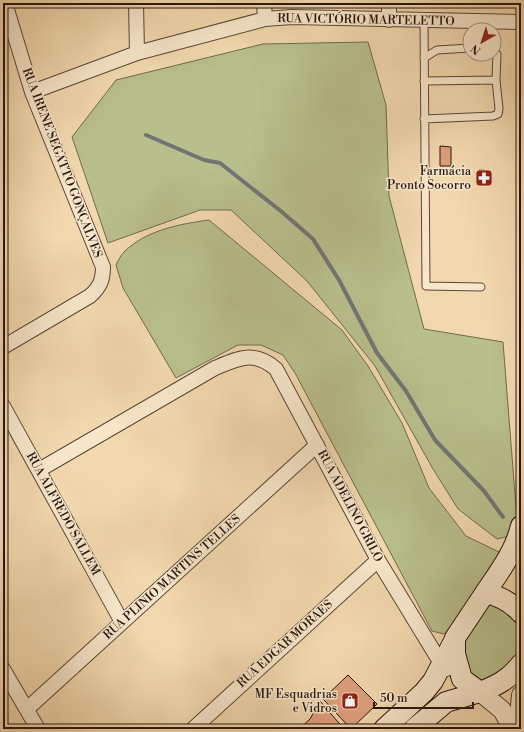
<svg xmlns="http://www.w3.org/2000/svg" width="524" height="732" font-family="'Libre Bodoni',serif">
  <rect width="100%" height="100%" fill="#f2d8ae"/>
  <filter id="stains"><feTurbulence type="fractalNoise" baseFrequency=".005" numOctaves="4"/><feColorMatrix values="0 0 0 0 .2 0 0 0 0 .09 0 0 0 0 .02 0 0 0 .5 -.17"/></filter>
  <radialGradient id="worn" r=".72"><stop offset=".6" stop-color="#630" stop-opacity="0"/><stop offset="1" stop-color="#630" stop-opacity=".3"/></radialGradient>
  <path fill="#b8bf8c" stroke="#706a4e" d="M 368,42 L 386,105 L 389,196 L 424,329 L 503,342 L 517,520 L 510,536 L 497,539 L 458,509 L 433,469 L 375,366 L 307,281 L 231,210 L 200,210 L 108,243 L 72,137 L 116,80 L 263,44 Z
    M 209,220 L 342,330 L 368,366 L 402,423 L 429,488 L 466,536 L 499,552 C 487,581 468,613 444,634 L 432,631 L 295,373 L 283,355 L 261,345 L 238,345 L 176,378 L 123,288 L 116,265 C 118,261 121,255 124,252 C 146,230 180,224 209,220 Z
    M 487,603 L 512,613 L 521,628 L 516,661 L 504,674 L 481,681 L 467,676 L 463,634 Z"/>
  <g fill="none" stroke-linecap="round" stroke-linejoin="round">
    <path stroke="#707673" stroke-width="4" d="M 146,135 L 204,160 L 220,163 L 282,212 L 313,239 L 339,280 L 377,353 L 406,391 L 435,440 L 484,491 L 503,517"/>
  </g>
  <path fill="#df9f7d" stroke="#27150f" d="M 440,146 L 451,147 L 451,166 L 440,166 Z
    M 479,170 L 484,170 L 484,173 L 488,173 L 489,183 L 478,183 Z
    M 348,675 L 377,704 L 351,729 L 323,699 Z
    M 320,701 L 344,729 L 299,729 L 310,719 Z"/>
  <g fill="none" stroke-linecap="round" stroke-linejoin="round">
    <g stroke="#5a4637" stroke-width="9">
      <path id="service" d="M 424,20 L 426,286 L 481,287
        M 424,58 L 437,50 L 470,48
        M 424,81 L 496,80
        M 424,119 L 493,116 L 498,114 L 499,109 L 496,80 L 497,54 L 494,51"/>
    </g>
    <g stroke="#5a4637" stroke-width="16">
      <path id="minor" d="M 136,3 L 137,53
        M 264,3 L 265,19
        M 389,20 L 389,3
        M 32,92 L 137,53 L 265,19 L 292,17 L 521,22
        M 3,347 L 90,296 C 100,287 103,280 103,267 L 32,92 L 5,3
        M 3,406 L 122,622
        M 39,470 L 215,368 C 239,358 254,350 276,369 L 378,560 L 442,665 L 447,669
        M 3,669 L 38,729
        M 27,709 L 317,445
        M 193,729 L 378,560"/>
    </g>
    <g stroke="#5a4637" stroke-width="20">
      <path id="tertiary" d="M 480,692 L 502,710 L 513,729
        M 518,729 L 521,695"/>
    </g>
    <g stroke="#27150f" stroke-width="22">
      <path id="secondary" d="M 485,593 C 500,571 515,551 521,526
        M 521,613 C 511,602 500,596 485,593 L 455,638 L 455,654 L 462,679 L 480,692 C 496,686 510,679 521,664
        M 384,729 L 424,692 L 433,681 L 454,641
        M 414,729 L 446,702 L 480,692"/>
    </g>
    <use href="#service" stroke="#f7e6ca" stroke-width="7"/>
    <use href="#minor" stroke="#f7e6ca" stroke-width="14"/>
    <use href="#tertiary" stroke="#f7e6ca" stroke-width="18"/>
    <use href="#secondary" stroke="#f7e6ca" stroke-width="20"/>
  </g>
  <defs>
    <g id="pharmacy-square" transform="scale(0.9)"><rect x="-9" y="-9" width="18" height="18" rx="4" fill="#8f2418" stroke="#f7e6ca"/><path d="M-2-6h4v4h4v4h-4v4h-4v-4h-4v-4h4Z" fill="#fff"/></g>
    <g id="shop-square" transform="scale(0.9)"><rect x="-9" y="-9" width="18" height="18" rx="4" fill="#8f2418" stroke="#f7e6ca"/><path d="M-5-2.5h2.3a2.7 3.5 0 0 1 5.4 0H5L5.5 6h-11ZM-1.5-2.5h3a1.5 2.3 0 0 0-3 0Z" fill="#fff"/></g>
  </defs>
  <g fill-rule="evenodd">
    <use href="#pharmacy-square" x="484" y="178"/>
    <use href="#shop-square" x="350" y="701"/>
  </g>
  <g text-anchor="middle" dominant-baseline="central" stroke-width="3" stroke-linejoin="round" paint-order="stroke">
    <g font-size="12" fill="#27150f" stroke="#f7e6ca">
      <text transform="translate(366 20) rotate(1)">RUA VICTÓRIO MARTELETTO</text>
      <text transform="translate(62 163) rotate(69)">RUA IRENE SEGATTO GONÇALVES</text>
      <text transform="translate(350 506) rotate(62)">RUA ADELINO GRILO</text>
      <text transform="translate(63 514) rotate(61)">RUA ALFREDO SALLEM</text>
      <text transform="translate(172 577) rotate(-42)">RUA PLINIO MARTINS TELLES</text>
      <text transform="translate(285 644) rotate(-42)">RUA EDGAR MORAES</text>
    </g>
    <g font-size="12" fill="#27150f" stroke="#f7e6ca" text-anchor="end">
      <text x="471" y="171">Farmácia<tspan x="471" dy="14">Pronto Socorro</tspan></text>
      <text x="337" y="694">MF Esquadrias<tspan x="337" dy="14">e Vidros</tspan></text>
    </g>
  </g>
  <rect width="524" height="732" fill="none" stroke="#f2d8ae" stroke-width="16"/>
  <rect x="4" y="4" width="516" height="724" fill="none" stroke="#27150f" stroke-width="2"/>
  <rect x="8" y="8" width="508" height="716" fill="none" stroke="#27150f"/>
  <g transform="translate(482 42) rotate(219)"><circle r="19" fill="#f7e6ca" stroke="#a4927f"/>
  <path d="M0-3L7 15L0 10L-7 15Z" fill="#8f2418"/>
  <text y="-6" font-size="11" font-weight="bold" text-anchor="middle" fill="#27150f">N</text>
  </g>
  <path d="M374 702v6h99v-6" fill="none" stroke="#27150f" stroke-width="2"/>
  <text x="380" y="702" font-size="12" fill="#27150f" stroke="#f7e6ca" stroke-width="3" paint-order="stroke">50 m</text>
  <rect width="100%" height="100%" filter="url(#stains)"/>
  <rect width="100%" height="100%" fill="url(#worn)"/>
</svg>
